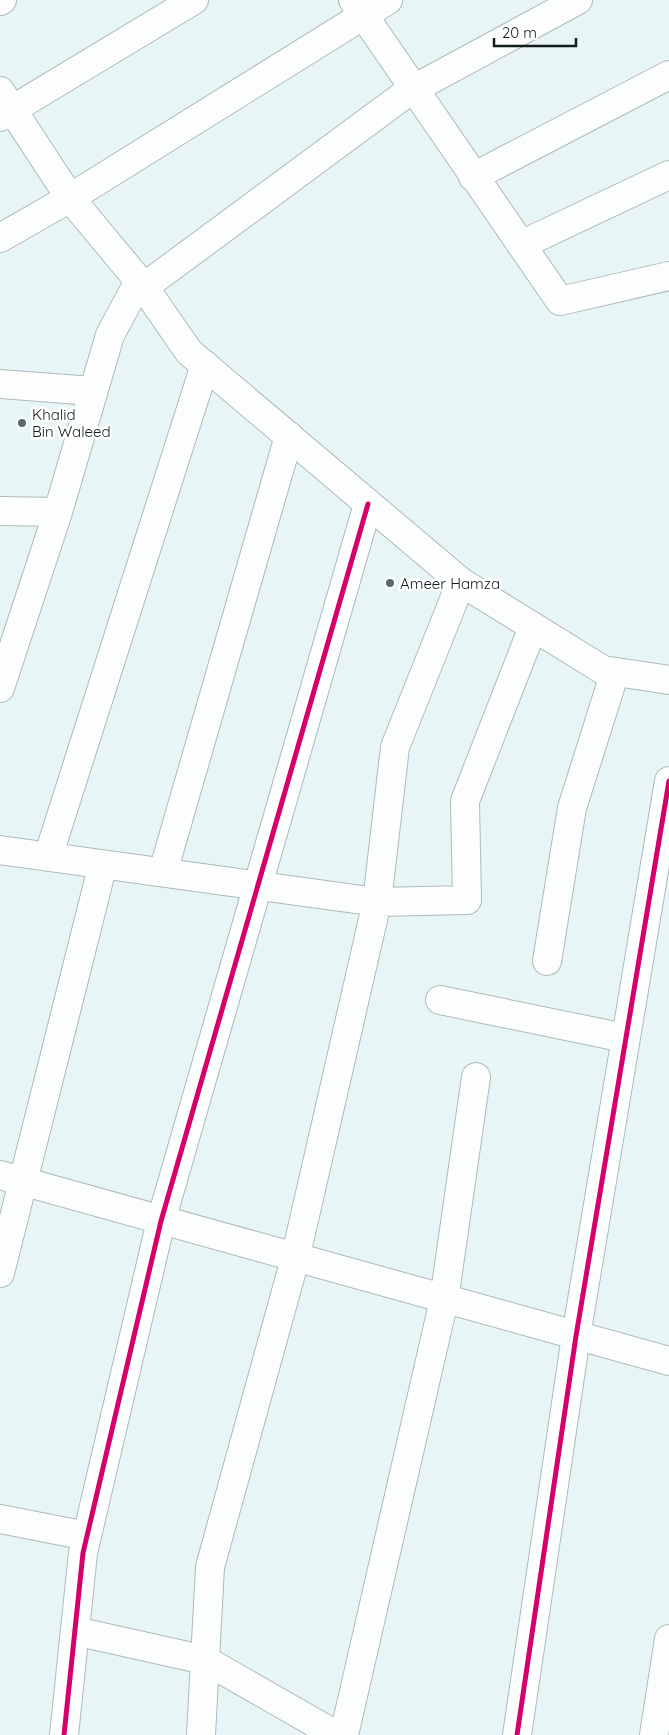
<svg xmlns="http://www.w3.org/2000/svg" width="669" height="1735" font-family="Quicksand,sans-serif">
  <rect width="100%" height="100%" fill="#e8f5f7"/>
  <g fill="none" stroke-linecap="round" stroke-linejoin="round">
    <g stroke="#aeb9ba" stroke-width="30">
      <path id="minor" d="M 353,0 L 560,301 L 669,276
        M 0,1 L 2,0
        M 0,117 L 194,0
        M 473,177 L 669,75
        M 0,238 L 70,198 L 388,0
        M 521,245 L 669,175
        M 144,287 L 408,92 L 578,0
        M 0,384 L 92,391
        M 0,511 L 58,512
        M 0,688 L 58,512 L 110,335 L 138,283
        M 0,850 L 377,902 L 467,900 L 465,801 L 533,627
        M 48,857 L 205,365
        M 163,872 L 289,436
        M 547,961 L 572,808 L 615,672
        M 440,1000 L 625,1038
        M 0,1273 L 103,864
        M 0,1519 L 87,1536
        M 75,1631 L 205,1660 L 336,1735
        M 64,1735 L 83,1553 L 161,1221 L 368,504
        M 201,1735 L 210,1567 L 295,1259 L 377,902 L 395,747 L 461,582
        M 344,1735 L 444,1300 L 476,1077
        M 517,1735 L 576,1336 L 669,781
        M 654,1735 L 669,1639"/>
    </g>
    <g stroke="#aeb9ba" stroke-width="30">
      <path id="tertiary" d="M 0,91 L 70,198 L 144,287 L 189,352 L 461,582 L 603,670 L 669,680
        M 0,1175 L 669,1361"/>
    </g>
    <use href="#minor" stroke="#fcfefe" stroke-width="28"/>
    <use href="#tertiary" stroke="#fcfefe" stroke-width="28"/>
    <g stroke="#fff" stroke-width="8">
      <path id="cycleway" d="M 64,1735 L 83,1553 L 161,1221 L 368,504
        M 517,1735 L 576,1336 L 669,781"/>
    </g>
    <use href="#cycleway" stroke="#d6006c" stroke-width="5"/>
  </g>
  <g fill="#5c6869" stroke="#fff" stroke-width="2">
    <circle cx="22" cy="423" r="5"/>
    <circle cx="390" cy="583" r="5"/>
  </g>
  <g text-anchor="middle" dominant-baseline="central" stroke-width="5" stroke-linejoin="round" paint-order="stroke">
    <g font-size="15" fill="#111c1d" stroke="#fff" text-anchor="start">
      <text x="32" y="414">Khalid<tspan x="32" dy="17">Bin Waleed</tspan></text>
      <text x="400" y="583">Ameer Hamza</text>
    </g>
  </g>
  <path d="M494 38v8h82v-8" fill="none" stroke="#111c1d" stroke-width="2.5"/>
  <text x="502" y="38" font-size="15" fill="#111c1d" stroke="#ffffff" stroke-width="4" paint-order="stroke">20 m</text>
</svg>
